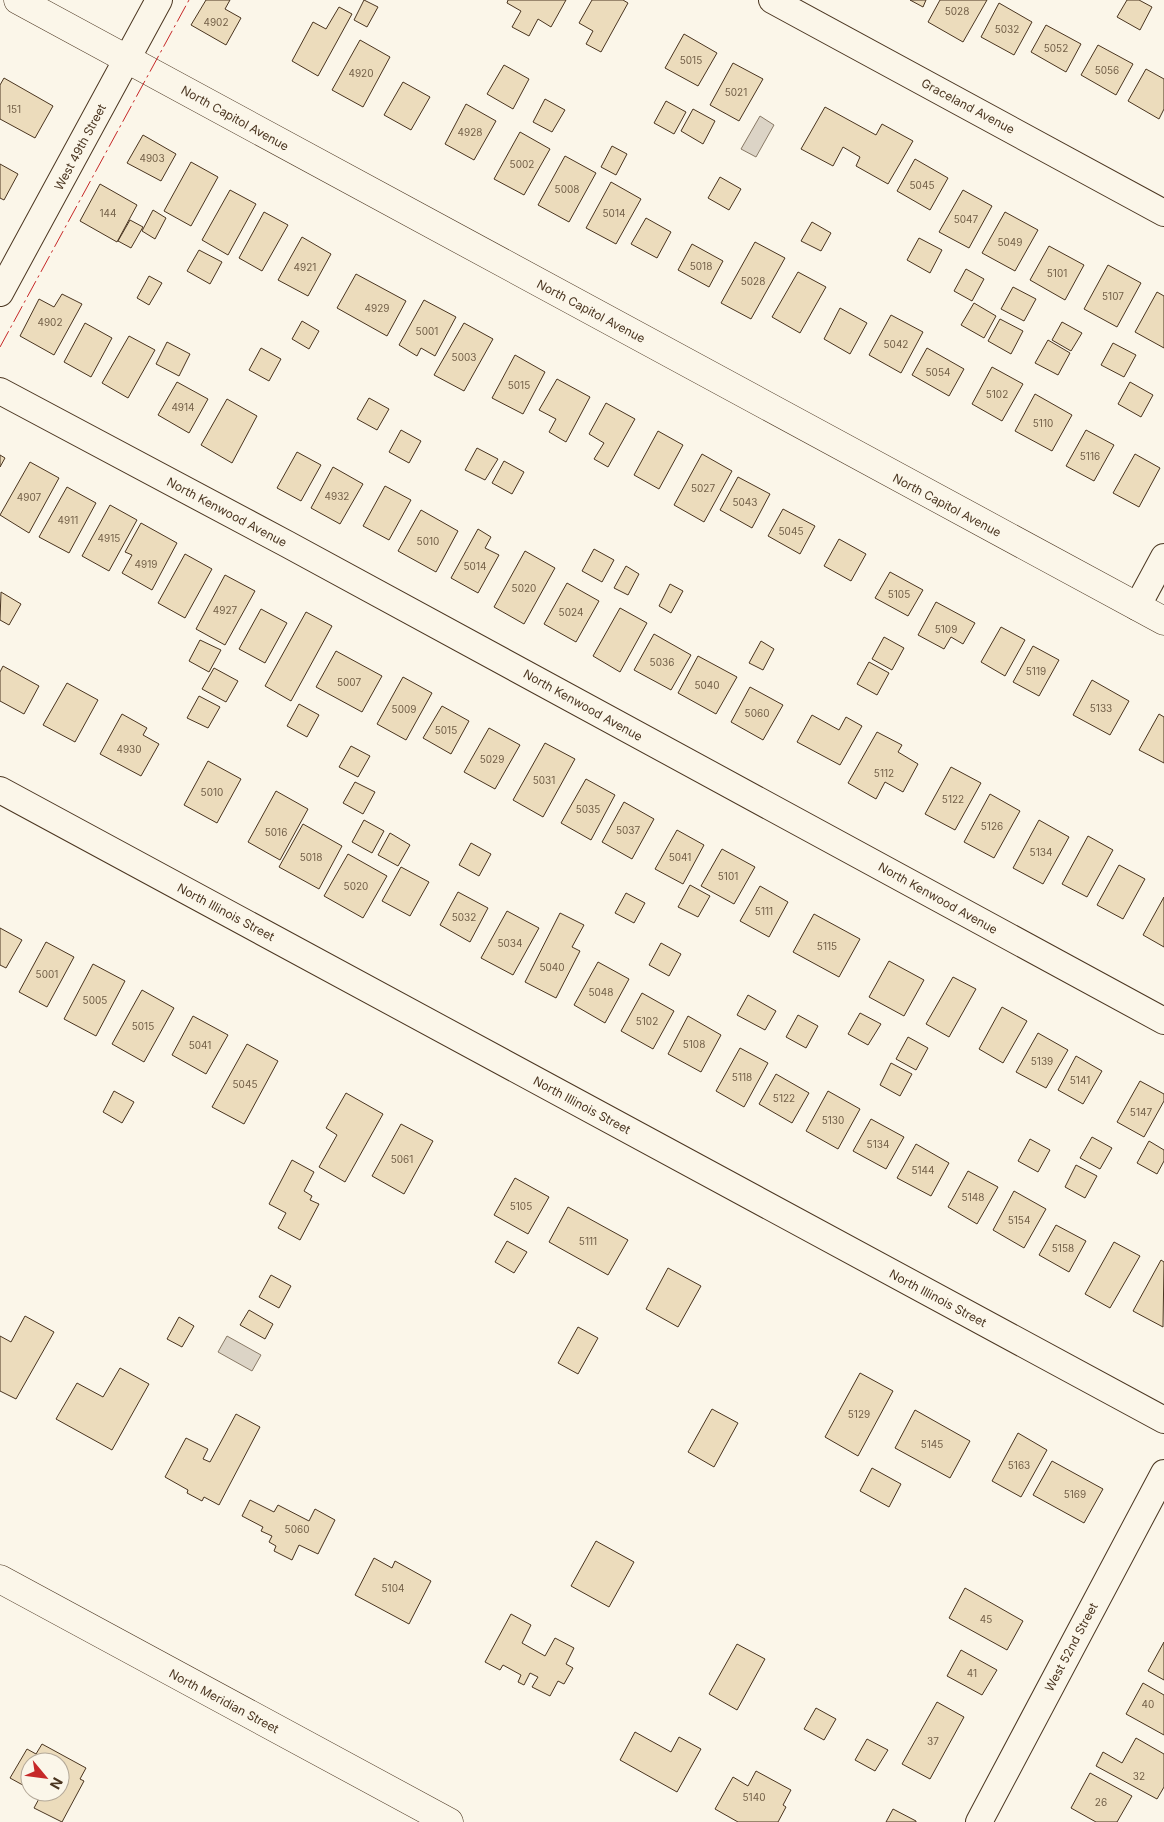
<svg xmlns="http://www.w3.org/2000/svg" width="1164" height="1822" font-family="Inter,sans-serif">
  <rect width="100%" height="100%" fill="#fbf6e9"/>
  <path fill="#dcd4c6" stroke="#887966" d="M 760,116 L 774,125 L 756,157 L 741,149 Z
    M 227,1336 L 261,1355 L 252,1371 L 218,1352 Z"/>
  <path fill="#ecdcbc" stroke="#4a3520" d="M 206,0 L 230,0 L 225,9 L 241,18 L 226,45 L 191,25 Z
    M 364,0 L 378,7 L 367,27 L 354,20 Z
    M 508,0 L 566,0 L 551,27 L 538,19 L 529,36 L 512,27 L 521,11 L 507,3 Z
    M 592,0 L 623,0 L 628,3 L 601,52 L 586,44 L 593,31 L 579,23 Z
    M 910,0 L 926,0 L 923,7 Z
    M 940,0 L 987,0 L 963,42 L 928,22 Z
    M 1127,0 L 1139,0 L 1152,7 L 1140,30 L 1117,17 Z
    M 999,3 L 1032,22 L 1014,55 L 981,37 Z
    M 339,7 L 352,14 L 318,76 L 292,61 L 313,22 L 326,29 Z
    M 1046,25 L 1081,44 L 1066,72 L 1031,52 Z
    M 684,34 L 717,53 L 698,86 L 665,68 Z
    M 360,40 L 390,57 L 363,107 L 332,90 Z
    M 1098,45 L 1133,64 L 1116,95 L 1081,75 Z
    M 733,63 L 763,79 L 739,121 L 710,105 Z
    M 504,65 L 529,79 L 513,109 L 487,94 Z
    M 1146,69 L 1164,79 L 1164,109 L 1159,119 L 1128,101 Z
    M 4,78 L 53,106 L 35,138 L 0,119 L 0,85 Z
    M 403,82 L 430,97 L 411,130 L 384,115 Z
    M 545,99 L 565,110 L 552,132 L 533,122 Z
    M 666,101 L 686,112 L 674,134 L 654,123 Z
    M 466,104 L 496,121 L 474,160 L 445,144 Z
    M 825,107 L 876,135 L 882,124 L 913,141 L 888,184 L 856,166 L 860,157 L 843,147 L 833,166 L 801,149 Z
    M 693,109 L 715,121 L 703,144 L 681,131 Z
    M 520,132 L 550,149 L 524,195 L 494,179 Z
    M 143,135 L 176,154 L 161,181 L 127,163 Z
    M 612,146 L 627,154 L 616,175 L 601,167 Z
    M 565,156 L 596,173 L 569,222 L 538,205 Z
    M 915,159 L 948,178 L 930,210 L 897,191 Z
    M 191,162 L 218,177 L 191,226 L 164,211 Z
    M 0,164 L 18,174 L 4,200 L 0,198 Z
    M 720,177 L 741,189 L 729,210 L 708,198 Z
    M 611,182 L 641,199 L 616,244 L 586,228 Z
    M 100,184 L 137,205 L 117,242 L 80,221 Z
    M 230,190 L 256,204 L 228,255 L 202,240 Z
    M 963,190 L 992,206 L 969,248 L 939,232 Z
    M 153,210 L 166,218 L 155,239 L 142,231 Z
    M 264,212 L 288,225 L 262,271 L 239,258 Z
    M 1005,212 L 1038,230 L 1015,271 L 982,253 Z
    M 646,218 L 671,232 L 657,258 L 631,244 Z
    M 130,220 L 143,227 L 131,248 L 118,241 Z
    M 812,222 L 831,233 L 821,251 L 801,241 Z
    M 302,237 L 331,254 L 308,296 L 278,280 Z
    M 919,238 L 942,250 L 930,273 L 907,260 Z
    M 755,242 L 785,258 L 751,319 L 721,303 Z
    M 692,244 L 723,261 L 709,287 L 678,270 Z
    M 1049,246 L 1084,265 L 1065,300 L 1030,280 Z
    M 199,250 L 222,262 L 210,284 L 187,271 Z
    M 1108,265 L 1141,283 L 1117,327 L 1084,309 Z
    M 966,269 L 984,279 L 972,301 L 954,291 Z
    M 798,272 L 826,287 L 800,333 L 772,317 Z
    M 356,274 L 406,301 L 387,336 L 337,308 Z
    M 149,276 L 162,283 L 149,305 L 137,298 Z
    M 1013,287 L 1036,299 L 1024,321 L 1001,309 Z
    M 1157,292 L 1164,296 L 1164,348 L 1135,332 Z
    M 62,294 L 82,304 L 54,355 L 20,336 L 39,299 L 54,307 Z
    M 424,300 L 456,317 L 435,356 L 421,348 L 417,356 L 399,345 Z
    M 974,303 L 996,316 L 984,338 L 961,325 Z
    M 840,308 L 867,323 L 850,354 L 824,339 Z
    M 891,315 L 923,332 L 901,373 L 869,355 Z
    M 1000,319 L 1023,331 L 1011,354 L 988,341 Z
    M 302,321 L 319,331 L 309,349 L 292,339 Z
    M 1062,322 L 1082,333 L 1071,351 L 1052,340 Z
    M 85,323 L 112,338 L 91,377 L 64,362 Z
    M 464,323 L 493,339 L 464,391 L 434,375 Z
    M 129,336 L 155,350 L 128,398 L 102,383 Z
    M 1048,340 L 1070,353 L 1058,375 L 1035,363 Z
    M 167,342 L 190,354 L 179,376 L 156,364 Z
    M 1113,343 L 1136,355 L 1124,377 L 1101,365 Z
    M 261,348 L 281,359 L 269,381 L 249,370 Z
    M 927,348 L 964,369 L 949,396 L 912,375 Z
    M 515,355 L 545,372 L 523,414 L 492,398 Z
    M 992,367 L 1023,384 L 1002,421 L 972,404 Z
    M 557,379 L 590,397 L 566,442 L 549,432 L 556,419 L 539,410 Z
    M 177,382 L 208,399 L 189,433 L 158,415 Z
    M 1130,382 L 1153,395 L 1141,417 L 1118,404 Z
    M 1035,394 L 1072,415 L 1052,451 L 1015,431 Z
    M 369,398 L 389,409 L 377,430 L 357,419 Z
    M 227,399 L 257,416 L 232,463 L 201,445 Z
    M 606,403 L 635,419 L 608,467 L 594,459 L 604,443 L 589,434 Z
    M 401,430 L 421,441 L 409,463 L 389,452 Z
    M 1086,430 L 1114,445 L 1094,481 L 1066,466 Z
    M 658,431 L 683,445 L 659,489 L 634,475 Z
    M 477,448 L 498,459 L 485,480 L 465,470 Z
    M 297,452 L 321,465 L 301,501 L 277,488 Z
    M 702,454 L 732,471 L 704,522 L 674,505 Z
    M 1135,454 L 1160,468 L 1139,507 L 1113,493 Z
    M 0,455 L 5,458 L 0,467 Z
    M 504,461 L 524,472 L 512,494 L 492,483 Z
    M 30,462 L 59,478 L 29,533 L 0,515 Z
    M 333,467 L 363,484 L 340,524 L 311,508 Z
    M 738,477 L 770,494 L 752,528 L 720,510 Z
    M 385,486 L 411,500 L 389,540 L 363,526 Z
    M 67,487 L 96,503 L 69,553 L 39,537 Z
    M 110,505 L 137,520 L 109,571 L 82,556 Z
    M 783,509 L 815,526 L 800,554 L 768,536 Z
    M 421,510 L 458,531 L 436,572 L 398,551 Z
    M 141,523 L 177,543 L 152,590 L 122,573 L 132,555 L 125,552 Z
    M 478,529 L 491,537 L 485,548 L 499,555 L 478,593 L 451,578 Z
    M 839,539 L 866,554 L 851,581 L 824,566 Z
    M 594,549 L 614,560 L 602,582 L 582,571 Z
    M 525,551 L 555,568 L 524,624 L 494,607 Z
    M 185,554 L 212,569 L 185,618 L 158,603 Z
    M 626,566 L 639,574 L 628,595 L 614,588 Z
    M 890,572 L 923,590 L 908,616 L 875,598 Z
    M 225,575 L 255,591 L 225,645 L 196,629 Z
    M 567,583 L 599,601 L 576,642 L 544,624 Z
    M 670,584 L 683,591 L 671,613 L 659,606 Z
    M 1,592 L 21,604 L 9,625 L 0,620 Z
    M 936,602 L 975,623 L 963,644 L 951,637 L 944,649 L 918,635 Z
    M 620,608 L 647,623 L 620,672 L 593,656 Z
    M 261,609 L 287,623 L 265,663 L 239,649 Z
    M 306,612 L 332,626 L 291,701 L 265,686 Z
    M 1001,627 L 1025,640 L 1005,676 L 981,662 Z
    M 654,634 L 691,655 L 671,690 L 634,670 Z
    M 884,637 L 904,648 L 892,670 L 872,659 Z
    M 200,640 L 221,650 L 209,672 L 189,661 Z
    M 761,641 L 774,649 L 763,670 L 749,663 Z
    M 1033,646 L 1059,660 L 1039,696 L 1013,682 Z
    M 336,651 L 382,676 L 362,712 L 316,687 Z
    M 698,656 L 737,677 L 716,714 L 678,693 Z
    M 869,662 L 889,673 L 877,695 L 857,684 Z
    M 3,666 L 39,686 L 24,714 L 0,701 L 0,672 Z
    M 214,668 L 238,681 L 226,702 L 202,689 Z
    M 403,677 L 432,693 L 406,740 L 377,724 Z
    M 1092,680 L 1129,701 L 1110,735 L 1073,715 Z
    M 67,683 L 98,700 L 75,742 L 43,725 Z
    M 750,687 L 783,705 L 763,740 L 731,722 Z
    M 199,696 L 220,707 L 208,728 L 187,718 Z
    M 299,704 L 319,715 L 307,737 L 287,726 Z
    M 442,706 L 469,721 L 451,754 L 423,738 Z
    M 122,714 L 147,728 L 143,735 L 159,744 L 141,776 L 100,754 Z
    M 1159,714 L 1164,717 L 1164,763 L 1139,750 Z
    M 812,715 L 839,730 L 846,717 L 862,726 L 840,765 L 797,742 Z
    M 489,728 L 520,745 L 495,789 L 464,772 Z
    M 877,732 L 902,745 L 898,752 L 918,764 L 903,792 L 885,782 L 876,799 L 848,783 Z
    M 545,743 L 575,759 L 543,817 L 513,800 Z
    M 351,746 L 370,756 L 358,777 L 339,767 Z
    M 208,761 L 241,779 L 217,823 L 184,805 Z
    M 951,767 L 981,783 L 955,830 L 925,814 Z
    M 586,779 L 615,795 L 591,840 L 561,823 Z
    M 355,782 L 375,792 L 363,814 L 343,803 Z
    M 276,791 L 308,809 L 280,860 L 248,842 Z
    M 990,794 L 1020,811 L 994,858 L 964,842 Z
    M 624,802 L 654,819 L 632,859 L 602,842 Z
    M 364,820 L 384,831 L 372,853 L 352,842 Z
    M 1039,820 L 1069,837 L 1043,884 L 1013,868 Z
    M 303,824 L 342,846 L 319,889 L 279,867 Z
    M 677,830 L 704,845 L 683,884 L 655,869 Z
    M 390,833 L 410,845 L 398,866 L 378,855 Z
    M 1088,836 L 1113,850 L 1087,897 L 1062,884 Z
    M 471,843 L 491,854 L 479,876 L 459,865 Z
    M 722,849 L 755,867 L 734,904 L 701,886 Z
    M 348,854 L 387,876 L 363,918 L 324,896 Z
    M 1119,865 L 1145,879 L 1123,919 L 1097,905 Z
    M 401,867 L 429,882 L 410,916 L 382,901 Z
    M 690,885 L 710,896 L 698,917 L 678,907 Z
    M 760,886 L 788,902 L 769,937 L 740,921 Z
    M 458,892 L 488,908 L 470,942 L 440,925 Z
    M 626,893 L 645,903 L 634,923 L 615,913 Z
    M 1164,897 L 1164,947 L 1143,935 Z
    M 507,911 L 539,928 L 513,975 L 481,958 Z
    M 560,913 L 584,925 L 572,947 L 580,951 L 556,998 L 525,982 Z
    M 814,914 L 860,939 L 839,977 L 793,952 Z
    M 0,928 L 22,940 L 6,968 L 0,965 Z
    M 46,942 L 74,957 L 47,1007 L 19,992 Z
    M 661,943 L 681,954 L 669,976 L 649,965 Z
    M 889,961 L 924,980 L 904,1016 L 869,997 Z
    M 598,962 L 629,979 L 605,1023 L 574,1005 Z
    M 93,964 L 125,981 L 96,1036 L 64,1019 Z
    M 953,977 L 976,989 L 949,1037 L 926,1024 Z
    M 142,990 L 174,1008 L 144,1062 L 112,1044 Z
    M 642,993 L 674,1011 L 653,1049 L 621,1031 Z
    M 748,995 L 776,1011 L 765,1030 L 737,1015 Z
    M 1002,1007 L 1027,1021 L 1003,1063 L 979,1049 Z
    M 860,1013 L 881,1024 L 868,1045 L 848,1034 Z
    M 798,1015 L 818,1026 L 806,1048 L 786,1037 Z
    M 193,1016 L 228,1035 L 206,1074 L 172,1055 Z
    M 688,1016 L 721,1035 L 701,1072 L 668,1054 Z
    M 1038,1033 L 1068,1050 L 1046,1088 L 1016,1072 Z
    M 908,1037 L 928,1048 L 916,1070 L 896,1059 Z
    M 247,1044 L 278,1061 L 244,1124 L 212,1107 Z
    M 740,1048 L 768,1063 L 744,1107 L 716,1091 Z
    M 1076,1056 L 1102,1071 L 1083,1104 L 1058,1090 Z
    M 891,1063 L 912,1074 L 900,1096 L 880,1085 Z
    M 776,1074 L 809,1093 L 792,1123 L 759,1104 Z
    M 1140,1081 L 1164,1094 L 1164,1101 L 1144,1137 L 1117,1122 Z
    M 114,1091 L 134,1102 L 122,1123 L 103,1112 Z
    M 828,1091 L 860,1109 L 838,1149 L 806,1131 Z
    M 346,1093 L 383,1114 L 345,1182 L 319,1167 L 337,1135 L 326,1128 Z
    M 871,1119 L 904,1137 L 886,1169 L 853,1151 Z
    M 401,1124 L 433,1141 L 404,1194 L 372,1176 Z
    M 1092,1137 L 1112,1148 L 1100,1169 L 1080,1158 Z
    M 1030,1139 L 1050,1150 L 1038,1172 L 1018,1161 Z
    M 1149,1141 L 1164,1150 L 1164,1161 L 1157,1174 L 1137,1163 Z
    M 916,1144 L 949,1163 L 931,1196 L 897,1178 Z
    M 292,1160 L 314,1172 L 304,1191 L 312,1196 L 310,1200 L 319,1204 L 300,1240 L 278,1228 L 286,1213 L 269,1204 Z
    M 1076,1165 L 1097,1176 L 1085,1198 L 1065,1187 Z
    M 968,1171 L 998,1187 L 977,1224 L 948,1207 Z
    M 515,1178 L 549,1197 L 528,1234 L 494,1215 Z
    M 1014,1191 L 1046,1209 L 1024,1248 L 993,1230 Z
    M 568,1207 L 628,1240 L 608,1275 L 549,1242 Z
    M 1056,1225 L 1086,1241 L 1069,1272 L 1039,1255 Z
    M 507,1241 L 527,1252 L 514,1273 L 495,1262 Z
    M 1114,1242 L 1140,1256 L 1110,1308 L 1085,1294 Z
    M 1161,1260 L 1164,1262 L 1163,1327 L 1133,1311 Z
    M 668,1268 L 701,1286 L 678,1327 L 646,1309 Z
    M 271,1275 L 291,1286 L 279,1308 L 259,1297 Z
    M 249,1310 L 273,1324 L 265,1339 L 240,1325 Z
    M 25,1316 L 54,1332 L 16,1399 L 0,1391 L 0,1336 L 11,1342 Z
    M 179,1317 L 194,1326 L 182,1347 L 167,1339 Z
    M 578,1327 L 598,1338 L 578,1374 L 558,1363 Z
    M 120,1368 L 149,1384 L 112,1450 L 56,1419 L 77,1383 L 103,1397 Z
    M 860,1373 L 893,1391 L 858,1456 L 825,1437 Z
    M 712,1409 L 738,1423 L 714,1467 L 688,1452 Z
    M 915,1410 L 970,1441 L 950,1478 L 895,1448 Z
    M 236,1414 L 260,1427 L 219,1505 L 204,1497 L 202,1501 L 187,1493 L 188,1490 L 165,1477 L 186,1438 L 208,1449 L 203,1459 L 210,1462 Z
    M 1018,1433 L 1047,1450 L 1021,1497 L 992,1481 Z
    M 1052,1461 L 1103,1489 L 1084,1523 L 1033,1495 Z
    M 872,1468 L 901,1484 L 889,1507 L 860,1491 Z
    M 250,1500 L 274,1512 L 278,1505 L 309,1521 L 315,1509 L 335,1520 L 318,1554 L 299,1545 L 292,1560 L 274,1551 L 276,1546 L 269,1542 L 272,1536 L 261,1531 L 263,1527 L 242,1516 Z
    M 596,1541 L 634,1562 L 609,1607 L 571,1586 Z
    M 374,1558 L 392,1568 L 395,1561 L 431,1581 L 409,1624 L 355,1595 Z
    M 965,1588 L 1023,1621 L 1007,1650 L 949,1618 Z
    M 511,1614 L 531,1625 L 522,1643 L 545,1656 L 555,1638 L 574,1648 L 566,1664 L 573,1668 L 564,1684 L 558,1681 L 550,1696 L 532,1687 L 538,1677 L 530,1673 L 524,1685 L 518,1682 L 521,1675 L 503,1665 L 500,1670 L 485,1662 Z
    M 1164,1642 L 1164,1680 L 1148,1671 Z
    M 737,1644 L 765,1659 L 737,1710 L 709,1694 Z
    M 961,1650 L 997,1670 L 982,1695 L 947,1676 Z
    M 1143,1683 L 1164,1695 L 1164,1735 L 1126,1714 Z
    M 937,1702 L 964,1717 L 930,1779 L 902,1764 Z
    M 816,1708 L 836,1719 L 824,1740 L 804,1729 Z
    M 635,1732 L 671,1752 L 679,1737 L 701,1749 L 677,1792 L 620,1760 Z
    M 1136,1738 L 1164,1754 L 1164,1787 L 1157,1799 L 1096,1766 L 1103,1752 L 1122,1763 Z
    M 867,1739 L 888,1750 L 875,1771 L 855,1760 Z
    M 42,1744 L 86,1768 L 80,1779 L 84,1781 L 62,1822 L 34,1808 L 41,1795 L 35,1792 L 60,1792 L 60,1762 L 30,1762 L 30,1789 L 10,1778 L 27,1749 L 36,1754 Z
    M 756,1771 L 791,1790 L 783,1805 L 786,1807 L 778,1822 L 738,1822 L 715,1809 L 733,1777 L 748,1786 Z
    M 1090,1773 L 1132,1796 L 1117,1822 L 1096,1822 L 1071,1808 Z
    M 893,1809 L 916,1821 L 916,1822 L 886,1822 Z"/>
  <g fill="none" stroke-linecap="round" stroke-linejoin="round">
    <g stroke="#4a3520" stroke-width="28">
      <path id="minor" d="M 772,0 L 1164,213
        M 0,293 L 159,0
        M 0,391 L 287,544 L 1164,1021
        M 1137,607 L 1164,557
        M 0,790 L 1164,1420
        M 979,1822 L 1164,1473"/>
    </g>
    <g stroke="#4a3520" stroke-width="29">
      <path id="major" d="M 18,0 L 1164,621
        M 0,1579 L 449,1822"/>
    </g>
    <use href="#minor" stroke="#fbf6e9" stroke-width="26"/>
    <use href="#major" stroke="#fbf6e9" stroke-width="28"/>
    <path stroke="#c62828" stroke-width="1" stroke-dasharray="18 4 2.5 4" stroke-linecap="butt" d="M 0,347 L 189,0"/>
  </g>
  <g text-anchor="middle" dominant-baseline="central" stroke-width="4" stroke-linejoin="round" paint-order="stroke">
    <g font-size="10" fill="#725f47">
      <text x="957" y="11">5028</text>
      <text x="216" y="22">4902</text>
      <text x="1007" y="29">5032</text>
      <text x="1056" y="48">5052</text>
      <text x="691" y="60">5015</text>
      <text x="1107" y="70">5056</text>
      <text x="361" y="73">4920</text>
      <text x="736" y="92">5021</text>
      <text x="14" y="109">151</text>
      <text x="470" y="132">4928</text>
      <text x="152" y="158">4903</text>
      <text x="522" y="164">5002</text>
      <text x="922" y="185">5045</text>
      <text x="567" y="189">5008</text>
      <text x="108" y="213">144</text>
      <text x="614" y="213">5014</text>
      <text x="966" y="219">5047</text>
      <text x="1010" y="242">5049</text>
      <text x="701" y="266">5018</text>
      <text x="305" y="267">4921</text>
      <text x="1057" y="273">5101</text>
      <text x="753" y="281">5028</text>
      <text x="1113" y="296">5107</text>
      <text x="377" y="308">4929</text>
      <text x="50" y="322">4902</text>
      <text x="427" y="331">5001</text>
      <text x="896" y="344">5042</text>
      <text x="464" y="357">5003</text>
      <text x="938" y="372">5054</text>
      <text x="519" y="385">5015</text>
      <text x="997" y="394">5102</text>
      <text x="183" y="407">4914</text>
      <text x="1043" y="423">5110</text>
      <text x="1090" y="456">5116</text>
      <text x="703" y="488">5027</text>
      <text x="337" y="496">4932</text>
      <text x="29" y="497">4907</text>
      <text x="745" y="502">5043</text>
      <text x="68" y="520">4911</text>
      <text x="791" y="531">5045</text>
      <text x="109" y="538">4915</text>
      <text x="428" y="541">5010</text>
      <text x="146" y="564">4919</text>
      <text x="475" y="566">5014</text>
      <text x="524" y="588">5020</text>
      <text x="899" y="594">5105</text>
      <text x="225" y="610">4927</text>
      <text x="571" y="612">5024</text>
      <text x="946" y="629">5109</text>
      <text x="662" y="662">5036</text>
      <text x="1036" y="671">5119</text>
      <text x="349" y="682">5007</text>
      <text x="707" y="685">5040</text>
      <text x="1101" y="708">5133</text>
      <text x="404" y="709">5009</text>
      <text x="757" y="713">5060</text>
      <text x="446" y="730">5015</text>
      <text x="129" y="749">4930</text>
      <text x="492" y="759">5029</text>
      <text x="884" y="773">5112</text>
      <text x="544" y="780">5031</text>
      <text x="212" y="792">5010</text>
      <text x="953" y="799">5122</text>
      <text x="588" y="809">5035</text>
      <text x="992" y="826">5126</text>
      <text x="628" y="830">5037</text>
      <text x="276" y="832">5016</text>
      <text x="1041" y="852">5134</text>
      <text x="311" y="857">5018</text>
      <text x="680" y="857">5041</text>
      <text x="728" y="876">5101</text>
      <text x="356" y="886">5020</text>
      <text x="764" y="911">5111</text>
      <text x="464" y="917">5032</text>
      <text x="510" y="943">5034</text>
      <text x="827" y="946">5115</text>
      <text x="552" y="967">5040</text>
      <text x="47" y="974">5001</text>
      <text x="601" y="992">5048</text>
      <text x="95" y="1000">5005</text>
      <text x="647" y="1021">5102</text>
      <text x="143" y="1026">5015</text>
      <text x="694" y="1044">5108</text>
      <text x="200" y="1045">5041</text>
      <text x="1042" y="1061">5139</text>
      <text x="742" y="1077">5118</text>
      <text x="1080" y="1080">5141</text>
      <text x="245" y="1084">5045</text>
      <text x="784" y="1098">5122</text>
      <text x="1141" y="1112">5147</text>
      <text x="833" y="1120">5130</text>
      <text x="878" y="1144">5134</text>
      <text x="402" y="1159">5061</text>
      <text x="923" y="1170">5144</text>
      <text x="973" y="1197">5148</text>
      <text x="521" y="1206">5105</text>
      <text x="1019" y="1220">5154</text>
      <text x="588" y="1241">5111</text>
      <text x="1063" y="1248">5158</text>
      <text x="859" y="1414">5129</text>
      <text x="932" y="1444">5145</text>
      <text x="1019" y="1465">5163</text>
      <text x="1075" y="1494">5169</text>
      <text x="297" y="1529">5060</text>
      <text x="393" y="1588">5104</text>
      <text x="986" y="1619">45</text>
      <text x="972" y="1673">41</text>
      <text x="1148" y="1704">40</text>
      <text x="933" y="1741">37</text>
      <text x="1139" y="1776">32</text>
      <text x="754" y="1797">5140</text>
      <text x="1101" y="1802">26</text>
    </g>
    <g font-size="12" fill="#4a3520" stroke="#fbf6e9">
      <text transform="translate(968 106) rotate(28)">Graceland Avenue</text>
      <text transform="translate(235 118) rotate(29)">North Capitol Avenue</text>
      <text transform="translate(80 147) rotate(-62)">West 49th Street</text>
      <text transform="translate(591 311) rotate(28)">North Capitol Avenue</text>
      <text transform="translate(947 505) rotate(28)">North Capitol Avenue</text>
      <text transform="translate(227 512) rotate(28)">North Kenwood Avenue</text>
      <text transform="translate(583 705) rotate(29)">North Kenwood Avenue</text>
      <text transform="translate(938 898) rotate(29)">North Kenwood Avenue</text>
      <text transform="translate(226 912) rotate(28)">North Illinois Street</text>
      <text transform="translate(582 1105) rotate(28)">North Illinois Street</text>
      <text transform="translate(938 1298) rotate(28)">North Illinois Street</text>
      <text transform="translate(1071 1647) rotate(-62)">West 52nd Street</text>
      <text transform="translate(224 1701) rotate(28)">North Meridian Street</text>
    </g>
  </g>
  <g transform="translate(45 1777) rotate(119)"><circle r="24" fill="#fbf6e9" stroke="#b4a999"/>
  <path d="M0-4L9 19L0 12L-9 19Z" fill="#c62828"/>
  <text y="-8" font-size="14" font-weight="bold" text-anchor="middle" fill="#4a3520">N</text>
  </g>
</svg>
